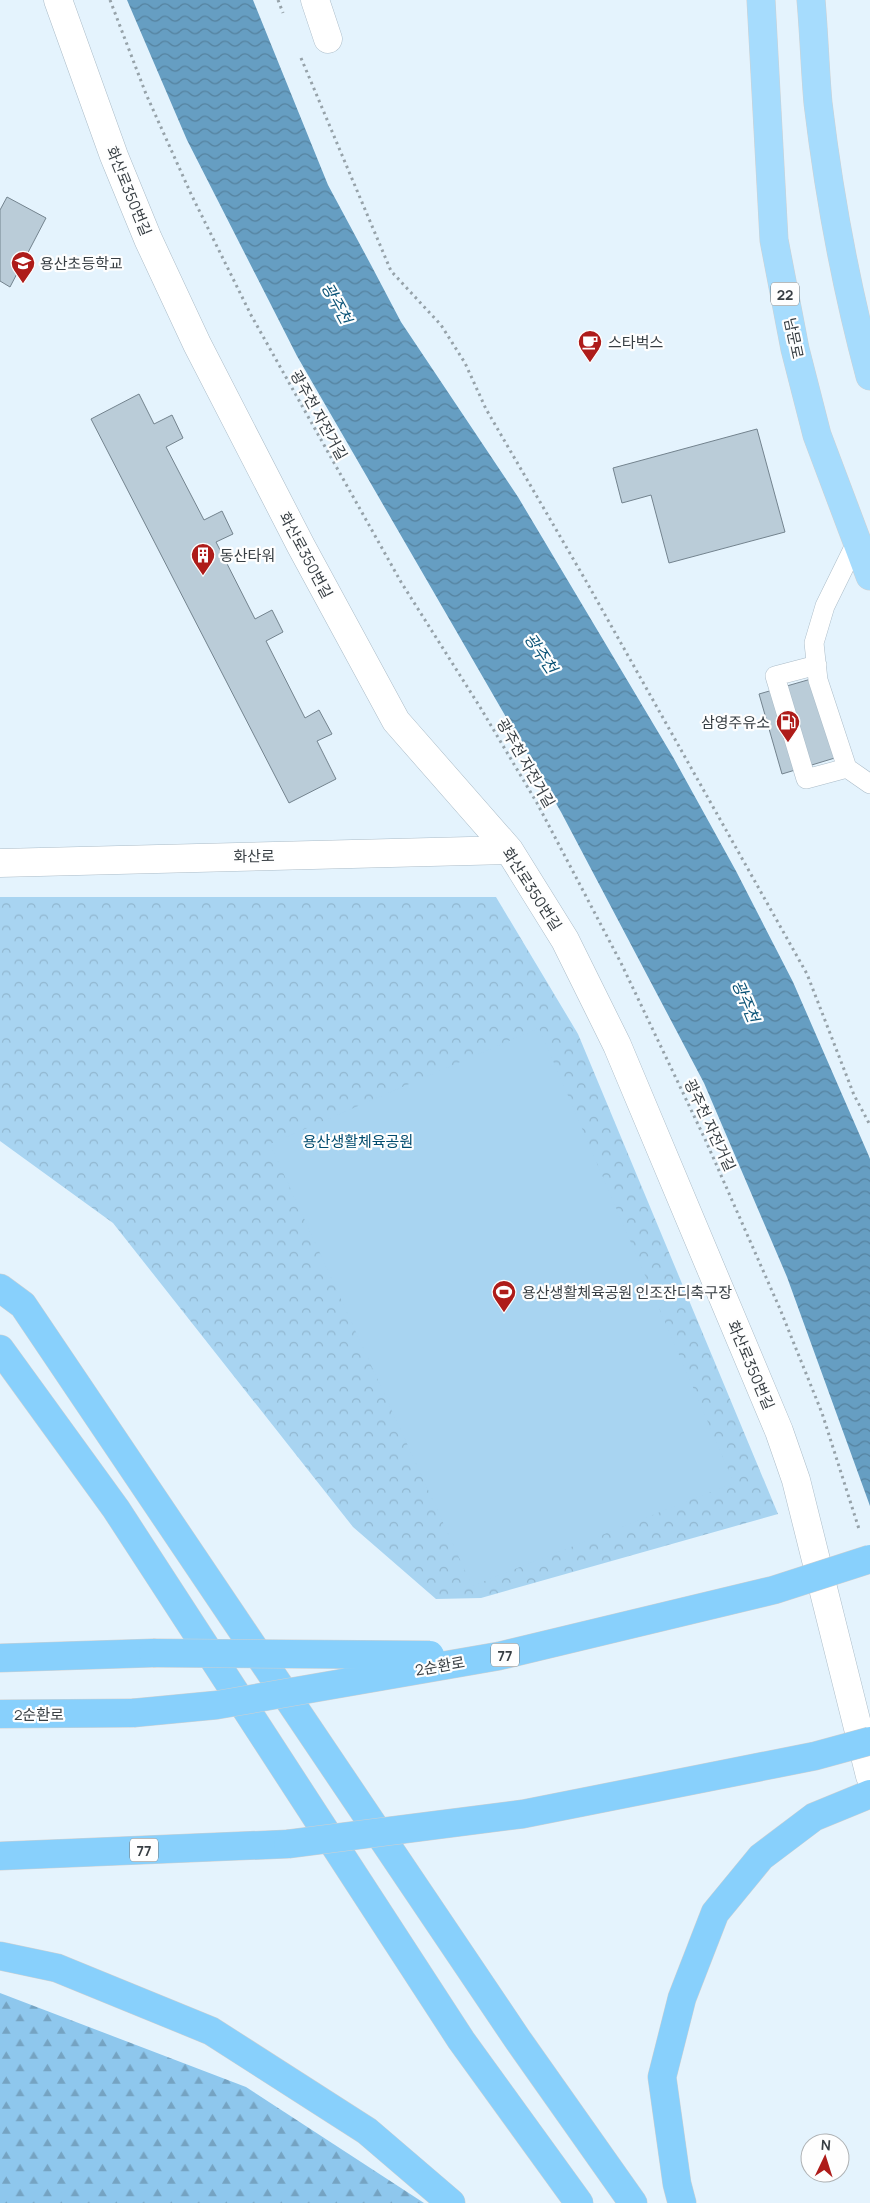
<svg xmlns="http://www.w3.org/2000/svg" width="870" height="2203" font-family="Manrope,'Noto Sans KR',sans-serif">
  <defs>
    <pattern id="forest-firs" width="22" height="20" patternUnits="userSpaceOnUse" patternTransform="scale(1.25)"><rect width="22" height="20" fill="#8ec7ed"/><path d="M5 1l3.5 6h-7zM16 11l3.5 6h-7z" fill="#75a3c2"/></pattern>
    <pattern id="park-crowns" width="20" height="18" patternUnits="userSpaceOnUse" patternTransform="scale(1.25)"><rect width="20" height="18" fill="#a8d4f1"/><path d="M2 6a3 3 0 1 1 6 0M12 15a3 3 0 1 1 6 0" fill="none" stroke="#91b7d0"/></pattern>
    <pattern id="water-waves" width="16" height="10" patternUnits="userSpaceOnUse" patternTransform="scale(1.25)"><rect width="16" height="10" fill="#669ec2"/><path d="M0 5q4-4 8 0t8 0" fill="none" stroke="#55829f"/></pattern>
  </defs>
  <rect width="100%" height="100%" fill="#e4f3fd"/>
  <path fill="url(#forest-firs)" d="M 0,1993 L 246,2087 L 424,2203 L 0,2203 Z"/>
  <path fill="url(#park-crowns)" d="M 0,897 L 496,897 L 578,1034 L 778,1514 L 481,1598 L 436,1599 L 353,1527 L 113,1223 L 0,1141 Z"/>
  <path fill="#a8d4f1" d="M 539,1028 L 734,1483 L 472,1586 L 270,1144 Z"/>
  <path fill="url(#water-waves)" d="M 127,0 L 253,0 L 328,185 L 371,265 L 401,322 L 518,497 L 673,757 L 736,871 L 793,982 L 868,1154 L 870,1159 L 870,1506 L 787,1277 L 704,1083 L 561,812 L 297,356 L 187,140 Z"/>
  <path fill="#baccd8" stroke="#73838e" d="M 7,197 L 46,218 L 10,287 L 0,281 L 0,210 Z
    M 139,394 L 154,424 L 172,415 L 183,438 L 166,447 L 204,520 L 222,511 L 233,534 L 216,542 L 255,619 L 272,610 L 283,632 L 266,641 L 305,718 L 319,710 L 332,734 L 317,741 L 336,779 L 289,803 L 91,419 Z
    M 757,429 L 785,532 L 669,563 L 651,495 L 622,503 L 613,468 Z
    M 825,675 L 848,754 L 782,774 L 759,694 Z"/>
  <g fill="none" stroke-linecap="round" stroke-linejoin="round">
    <g stroke="#abbcc8" stroke-width="20">
      <path id="service" d="M 857,541 L 825,606 L 814,643 L 818,680 L 847,768 L 870,784
        M 817,665 L 775,676 L 806,779 L 847,768"/>
    </g>
    <g stroke="#abbcc8" stroke-width="29">
      <path id="minor" d="M 58,0 L 114,156 L 148,239 L 197,344 L 301,546 L 396,721 L 509,850 L 565,940 L 617,1045 L 779,1431 L 796,1480 L 870,1776
        M 315,0 L 328,39
        M 0,863 L 509,850"/>
    </g>
    <g stroke="#cfd1d2" stroke-width="29">
      <path id="primary" d="M 761,0 L 774,240 L 795,349 L 817,435 L 870,576
        M 811,0 C 814,34 815,69 818,103 C 829,195 846,287 870,376"/>
    </g>
    <g stroke="#cfd1d2" stroke-width="29">
      <path id="trunk" d="M 0,1288 L 23,1305 L 518,2040 L 633,2203
        M 0,1349 L 116,1509 L 461,2040 L 579,2203
        M 0,1658 L 153,1653
        M 0,1714 L 133,1713
        M 0,1856 L 288,1844
        M 0,1956 L 57,1968 L 211,2031 L 367,2131 L 451,2203
        M 682,2203 L 677,2184 L 662,2077 L 682,1998 L 715,1913 L 761,1857 L 814,1817 L 870,1794"/>
    </g>
    <path stroke="#96a2a9" stroke-width="3" stroke-dasharray="2.5 4" stroke-linecap="butt" d="M 110,0 L 146,94 L 191,194 L 251,315 L 401,582 L 480,707 L 537,803 L 621,963 L 705,1139 L 780,1309 L 822,1413 L 859,1529
      M 278,0 L 283,13
      M 301,58 L 391,271 L 441,325 L 465,363 L 486,409 L 586,581 L 807,974 L 854,1095 L 870,1125"/>
    <use href="#service" stroke="#fff" stroke-width="19"/>
    <use href="#minor" stroke="#fff" stroke-width="28"/>
    <use href="#primary" stroke="#a6dcfd" stroke-width="28"/>
    <use href="#trunk" stroke="#88d0fc" stroke-width="28"/>
    <g stroke="#cfd1d2" stroke-width="29" stroke-linecap="butt">
      <path id="trunk-bridge" d="M 153,1653 L 430,1655
        M 133,1713 L 217,1705 L 499,1656 L 774,1590 L 870,1559
        M 288,1844 L 523,1814 L 815,1756 L 870,1741"/>
    </g>
    <use href="#trunk-bridge" stroke="#88d0fc" stroke-width="28"/>
  </g>
  <defs>
    <g id="school-pin" transform="scale(1.25)"><path d="M0 17L-7.5 6A9.5 9.5 0 1 1 7.5 6Z" fill="#ae1c1a" stroke="#fefefe"/><path d="M0-5L7-2L0 1L-7-2ZM-4 1L0 2.5L4 1V4Q0 6-4 4Z" fill="#fff"/></g>
    <g id="cafe-pin" transform="scale(1.25)"><path d="M0 17L-7.5 6A9.5 9.5 0 1 1 7.5 6Z" fill="#ae1c1a" stroke="#fefefe"/><path d="M-5.5-4.5H6V0H3Q3 3.5 0 3.5H-2.5Q-5.5 3.5-5.5 0ZM3-3.2v2h1.7v-2ZM-6 4.5H4V6H-6Z" fill="#fff"/></g>
    <g id="building-pin" transform="scale(1.25)"><path d="M0 17L-7.5 6A9.5 9.5 0 1 1 7.5 6Z" fill="#ae1c1a" stroke="#fefefe"/><path d="M-4-6H4V6H1V3H-1V6H-4ZM-2.5-4.3h1.7v1.8h-1.7ZM.8-4.3h1.7v1.8H.8ZM-2.5-1h1.7V.8h-1.7ZM.8-1h1.7V.8H.8Z" fill="#fff"/></g>
    <g id="fuel-pin" transform="scale(1.25)"><path d="M0 17L-7.5 6A9.5 9.5 0 1 1 7.5 6Z" fill="#ae1c1a" stroke="#fefefe"/><path d="M-5.5-6h7V0h2V4h1.3V-2.5L3-4.5l.8-.8L6-3V5H2.5V1h-1V6h-7ZM-4.2-4.7v3.2H.2V-4.7Z" fill="#fff"/></g>
    <g id="stadium-pin" transform="scale(1.25)"><path d="M0 17L-7.5 6A9.5 9.5 0 1 1 7.5 6Z" fill="#ae1c1a" stroke="#fefefe"/><path d="M0-5a6.5 5 0 1 0 0 10a6.5 5 0 1 0 0-10ZM-3.5-1.8h7v3.6h-7Z" fill="#fff"/></g>
  </defs>
  <g fill-rule="evenodd">
    <use href="#school-pin" x="23" y="263"/>
    <use href="#cafe-pin" x="590" y="342"/>
    <use href="#building-pin" x="203" y="555"/>
    <use href="#fuel-pin" x="788" y="722"/>
    <use href="#stadium-pin" x="504" y="1292"/>
  </g>
  <g text-anchor="middle" dominant-baseline="central" stroke-width="4.5" stroke-linejoin="round" paint-order="stroke">
    <g fill="#fefefe" stroke="#73787b" stroke-width="1">
      <rect x="771" y="282.5" width="28" height="23" rx="4"/>
      <rect x="491" y="1643.5" width="28" height="23" rx="4"/>
      <rect x="130" y="1838.5" width="28" height="23" rx="4"/>
    </g>
    <g font-size="14" font-weight="bold" fill="#373e43">
      <text x="785" y="294">22</text>
      <text x="505" y="1655">77</text>
      <text x="144" y="1850">77</text>
    </g>
    <g font-size="15" fill="#373e43" stroke="#fefefe">
      <text transform="translate(129 191) rotate(68)">화산로350번길</text>
      <text transform="translate(794 338) rotate(78)">남문로</text>
      <text transform="translate(319 415) rotate(61)">광주천 자전거길</text>
      <text transform="translate(306 555) rotate(62)">화산로350번길</text>
      <text transform="translate(526 763) rotate(60)">광주천 자전거길</text>
      <text transform="translate(254 856) rotate(-1)">화산로</text>
      <text transform="translate(532 889) rotate(57)">화산로350번길</text>
      <text transform="translate(710 1125) rotate(65)">광주천 자전거길</text>
      <text transform="translate(751 1365) rotate(67)">화산로350번길</text>
      <text transform="translate(440 1666) rotate(-10)">2순환로</text>
      <text x="39" y="1714">2순환로</text>
    </g>
    <g font-size="15" fill="#373e43" stroke="#fefefe" text-anchor="start">
      <text x="40" y="263">용산초등학교</text>
      <text x="608" y="342">스타벅스</text>
      <text x="220" y="555">동산타워</text>
      <text x="770" y="722" text-anchor="end">삼영주유소</text>
      <text x="522" y="1292">용산생활체육공원 인조잔디축구장</text>
    </g>
    <g font-size="15" fill="#004b6e" stroke="#fefefe">
      <text x="358" y="1141">용산생활체육공원</text>
    </g>
    <g font-size="16" font-style="italic" fill="#085175" stroke="#fefefe">
      <text transform="translate(337 303) rotate(61)">광주천</text>
      <text transform="translate(541 653) rotate(56)">광주천</text>
      <text transform="translate(746 1001) rotate(67)">광주천</text>
    </g>
  </g>
  <g transform="translate(825 2158) rotate(4)"><circle r="24" fill="#fefefe" stroke="#aeb1b3"/>
  <path d="M0-4L9 19L0 12L-9 19Z" fill="#ae1c1a"/>
  <text y="-8" font-size="14" font-weight="bold" text-anchor="middle" fill="#373e43">N</text>
  </g>
</svg>
